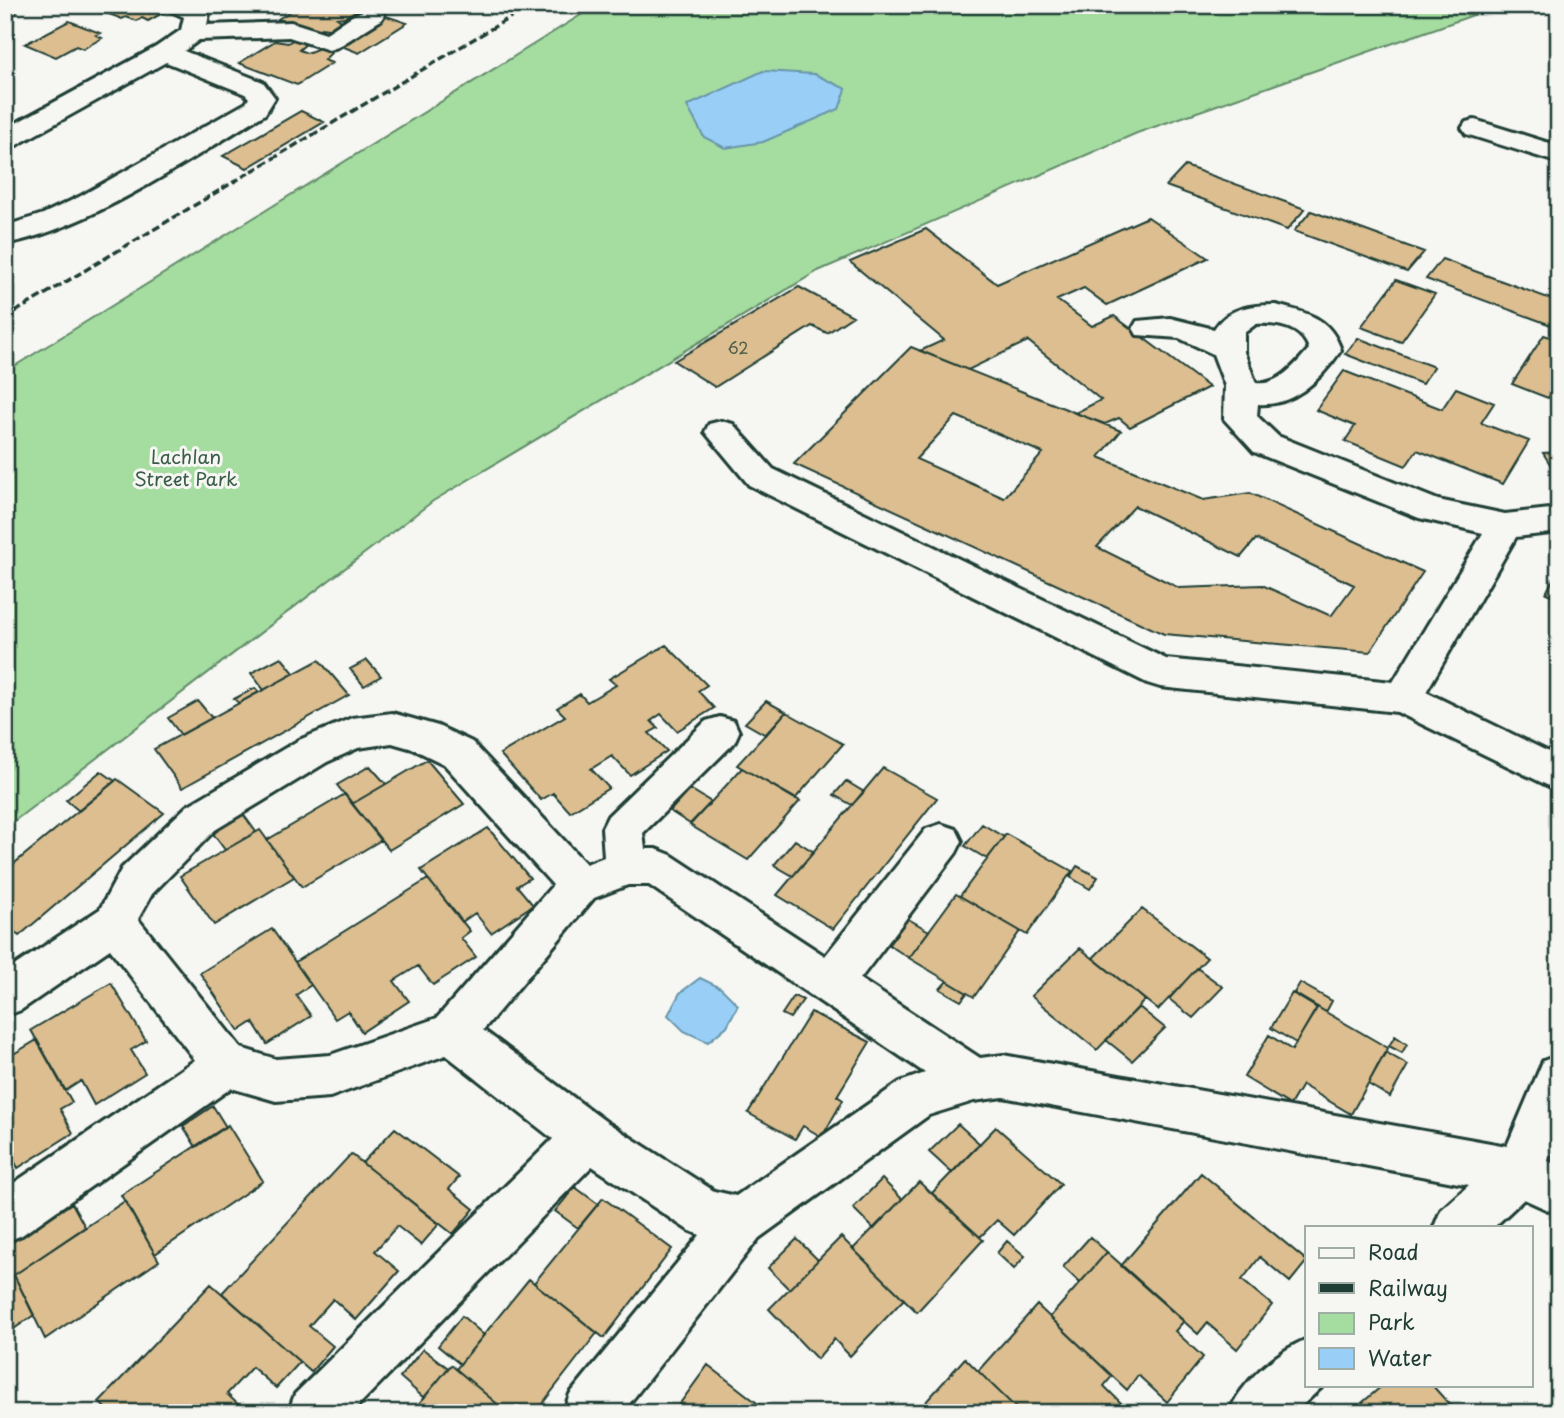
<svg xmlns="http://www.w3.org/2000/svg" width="1564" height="1418" font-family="'Playpen Sans',sans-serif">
  <rect width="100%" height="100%" fill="#f6f6f2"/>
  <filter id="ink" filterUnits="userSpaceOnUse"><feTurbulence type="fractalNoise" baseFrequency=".0143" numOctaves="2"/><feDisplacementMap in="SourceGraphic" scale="14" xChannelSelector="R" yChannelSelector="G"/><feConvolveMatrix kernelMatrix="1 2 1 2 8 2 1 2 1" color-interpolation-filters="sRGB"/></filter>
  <g filter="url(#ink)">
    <path fill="#a5dca0" stroke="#628c6a" stroke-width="2" d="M 597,5 L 1502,5 L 1137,133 L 818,271 L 433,501 L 5,828 L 5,372 Z"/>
    <path fill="#99cff7" stroke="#6895a9" stroke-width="2" d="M 763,71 L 814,74 L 846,89 L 839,109 L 763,142 L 725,148 L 704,137 L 687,106 Z
      M 700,978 L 721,988 L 738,1005 L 727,1026 L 708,1042 L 684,1031 L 668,1015 L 680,993 Z"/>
    <path fill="#dcbe90" stroke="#1f3d34" stroke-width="2" fill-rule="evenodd" d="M 85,5 L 156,5 L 168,10 L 148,21 L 142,18 L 137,21 L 126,17 L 122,19 Z
      M 301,5 L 365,5 L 345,17 L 337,18 L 346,24 L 336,30 L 321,28 L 315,32 L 278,19 Z
      M 386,16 L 407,23 L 359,53 L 339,45 Z
      M 69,21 L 100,33 L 96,35 L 102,38 L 83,49 L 76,46 L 56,57 L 25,44 Z
      M 297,37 L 308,42 L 299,50 L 307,53 L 322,47 L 333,51 L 324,60 L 332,63 L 297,85 L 239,63 L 275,41 L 288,43 Z
      M 301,111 L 324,122 L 247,168 L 223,156 Z
      M 1185,166 L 1305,209 L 1287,230 L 1166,186 Z
      M 1311,211 L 1424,252 L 1407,272 L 1294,231 Z
      M 1148,217 L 1208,258 L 1107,305 L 1084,288 L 1057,300 L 1092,326 L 1114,316 L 1209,387 L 1130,427 L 1119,418 L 1105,424 L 1075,413 L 1101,400 L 1028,341 L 968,370 L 920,351 L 944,340 L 850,262 L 926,229 L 997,284 Z
      M 1442,259 L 1559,302 L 1559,328 L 1426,279 Z
      M 1396,280 L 1435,294 L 1401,342 L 1361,327 Z
      M 799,287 L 853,316 L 827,333 L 812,326 L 715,387 L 674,361 Z
      M 1544,335 L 1559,340 L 1559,381 L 1548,398 L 1512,384 Z
      M 1358,338 L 1434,367 L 1422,384 L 1345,354 Z
      M 911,347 L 1121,431 L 1099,457 L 1203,500 L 1250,493 L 1423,572 L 1370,652 L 1164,634 L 794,464 ZM 956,416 L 1043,453 L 1004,498 L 916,459 ZM 1135,506 L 1241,557 L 1256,539 L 1354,585 L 1331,616 L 1262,585 L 1179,588 L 1097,547 Z
      M 1344,371 L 1442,409 L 1456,388 L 1494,403 L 1481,423 L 1529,441 L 1503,484 L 1417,450 L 1406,466 L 1345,441 L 1355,426 L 1316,410 Z
      M 1559,452 L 1559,478 L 1543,453 Z
      M 1559,568 L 1559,598 L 1546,593 Z
      M 666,645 L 707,685 L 698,691 L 714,708 L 677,731 L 661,714 L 651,721 L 658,728 L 649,733 L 667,751 L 630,775 L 612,756 L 591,769 L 609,788 L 570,812 L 553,793 L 541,800 L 500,754 L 565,716 L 557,708 L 580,694 L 587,702 L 616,685 L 609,679 Z
      M 281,657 L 294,673 L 264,690 L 251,673 Z
      M 319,660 L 349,695 L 182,788 L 154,749 Z
      M 367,660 L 381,676 L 364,686 L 350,669 Z
      M 255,688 L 259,692 L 239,703 L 234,699 Z
      M 198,701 L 212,718 L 181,735 L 168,718 Z
      M 766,701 L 786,712 L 766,735 L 745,723 Z
      M 786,712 L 843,744 L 795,799 L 737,765 Z
      M 427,760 L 464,804 L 389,850 L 352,804 Z
      M 370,766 L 386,784 L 352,804 L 337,785 Z
      M 742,768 L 800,801 L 748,860 L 690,825 Z
      M 883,768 L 937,798 L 833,929 L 777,895 Z
      M 101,771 L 115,781 L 79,811 L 66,800 Z
      M 117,779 L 164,813 L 19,936 L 5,925 L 5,871 Z
      M 846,781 L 864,792 L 852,805 L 834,795 Z
      M 690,789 L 711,802 L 690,824 L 670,811 Z
      M 345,794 L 381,840 L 302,887 L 267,840 Z
      M 243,814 L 256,832 L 225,850 L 212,832 Z
      M 982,824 L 1004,837 L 987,859 L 965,846 Z
      M 488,828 L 530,878 L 517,886 L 533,905 L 491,933 L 475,913 L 462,922 L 421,870 Z
      M 260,830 L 294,877 L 214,925 L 180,876 Z
      M 1006,834 L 1072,871 L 1027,935 L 960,896 Z
      M 795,840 L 814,852 L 793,876 L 774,865 Z
      M 1077,866 L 1098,877 L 1090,889 L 1070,877 Z
      M 428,879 L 470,931 L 461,938 L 476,957 L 433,985 L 418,966 L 394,981 L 409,1001 L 362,1032 L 348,1011 L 335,1019 L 295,962 Z
      M 956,894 L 1020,931 L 974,997 L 909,958 Z
      M 1142,909 L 1207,958 L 1158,1010 L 1093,958 Z
      M 905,917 L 929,931 L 909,958 L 886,943 Z
      M 272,929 L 311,985 L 296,995 L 311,1016 L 267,1044 L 253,1022 L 239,1031 L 200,973 Z
      M 1080,948 L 1145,1000 L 1097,1050 L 1031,996 Z
      M 1197,968 L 1223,987 L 1193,1018 L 1169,999 Z
      M 947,981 L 967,993 L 961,1001 L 940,989 Z
      M 111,983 L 146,1041 L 131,1050 L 145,1073 L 94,1105 L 81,1081 L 65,1091 L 31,1030 Z
      M 1300,983 L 1332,1001 L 1326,1012 L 1294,993 Z
      M 1292,993 L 1317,1008 L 1296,1043 L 1271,1028 Z
      M 794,996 L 803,1000 L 790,1018 L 782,1014 Z
      M 1139,1007 L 1165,1028 L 1132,1061 L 1106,1040 Z
      M 1317,1007 L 1388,1048 L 1351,1114 L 1302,1085 L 1290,1105 L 1244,1077 L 1269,1035 L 1292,1050 Z
      M 811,1012 L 870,1042 L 837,1096 L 843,1100 L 822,1137 L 803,1126 L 795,1139 L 748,1113 Z
      M 1395,1036 L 1407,1044 L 1402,1053 L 1389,1046 Z
      M 37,1040 L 72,1102 L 60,1109 L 73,1133 L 18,1168 L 5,1144 L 5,1059 Z
      M 1385,1052 L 1408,1065 L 1390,1097 L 1368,1084 Z
      M 213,1106 L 226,1127 L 196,1147 L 183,1126 Z
      M 958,1124 L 980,1144 L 952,1173 L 929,1152 Z
      M 228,1125 L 263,1181 L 155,1254 L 121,1195 Z
      M 996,1127 L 1061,1184 L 1014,1235 L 997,1220 L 980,1237 L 932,1193 Z
      M 395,1128 L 459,1177 L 449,1189 L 474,1209 L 453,1234 L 362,1163 Z
      M 351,1154 L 439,1224 L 421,1245 L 397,1226 L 375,1251 L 399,1271 L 356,1320 L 333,1299 L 309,1326 L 333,1346 L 311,1372 L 222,1293 Z
      M 1201,1173 L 1307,1261 L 1290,1282 L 1260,1257 L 1242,1280 L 1272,1305 L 1237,1349 L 1207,1323 L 1198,1334 L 1121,1266 Z
      M 882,1179 L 902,1199 L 874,1229 L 853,1208 Z
      M 919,1182 L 983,1240 L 917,1312 L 853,1249 Z
      M 575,1187 L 598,1204 L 578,1228 L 555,1211 Z
      M 603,1198 L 672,1249 L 604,1338 L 534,1283 Z
      M 125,1201 L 159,1261 L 45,1339 L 14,1275 Z
      M 72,1203 L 85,1227 L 14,1275 L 34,1315 L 5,1335 L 5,1247 Z
      M 841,1237 L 904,1299 L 850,1356 L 834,1339 L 817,1359 L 769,1309 Z
      M 1090,1237 L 1107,1252 L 1080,1283 L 1063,1267 Z
      M 797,1239 L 818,1260 L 789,1289 L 768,1268 Z
      M 1007,1241 L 1025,1256 L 1014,1269 L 997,1253 Z
      M 1107,1252 L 1184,1321 L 1175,1331 L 1203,1357 L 1167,1402 L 1138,1375 L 1127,1390 L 1050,1317 Z
      M 529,1279 L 597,1333 L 535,1413 L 508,1413 L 456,1369 Z
      M 211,1284 L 300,1362 L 276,1388 L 252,1367 L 227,1394 L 247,1413 L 110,1413 L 99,1402 Z
      M 1037,1305 L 1112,1376 L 1104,1386 L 1131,1413 L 1021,1413 L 978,1371 Z
      M 462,1316 L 484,1335 L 460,1364 L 438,1346 Z
      M 423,1349 L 448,1368 L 424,1398 L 400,1377 Z
      M 965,1358 L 978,1371 L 1021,1413 L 916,1413 Z
      M 451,1365 L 456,1369 L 508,1413 L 411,1413 Z
      M 708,1365 L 770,1413 L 673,1413 Z
      M 1383,1385 L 1432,1385 L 1457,1413 L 1350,1413 Z"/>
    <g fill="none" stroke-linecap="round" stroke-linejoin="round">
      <g stroke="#1f3d34" stroke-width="6">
        <path id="minor" d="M 5,5 L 19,5 L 14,12 L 5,14 Z
          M 166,5 C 181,5 200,1 209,14 L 207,25 L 291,22 L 326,33 C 343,23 361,5 381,10 L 384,15 L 381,20 L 338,47 L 329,50 L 289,37 L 199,40 L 184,51 L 263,82 L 275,98 L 265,114 C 192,158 89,229 5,244 L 5,226 L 43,214 L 79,197 L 246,103 L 249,98 L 245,94 L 166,62 L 15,146 L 5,148 L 5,129 L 156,47 L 181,30 L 184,17 L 169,10 Z
          M 1475,120 L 1559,146 L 1559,163 L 1466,134 L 1462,128 L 1466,122 Z
          M 1276,305 C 1307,313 1330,317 1341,350 C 1322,378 1294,407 1258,404 L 1257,416 L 1278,436 L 1438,500 L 1505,514 L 1559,508 L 1559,532 L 1516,537 L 1426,692 L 1559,757 L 1559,791 L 1397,712 L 1160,687 L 1147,683 L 749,485 L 705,432 L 709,424 L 721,421 L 733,424 L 773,469 L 1166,659 L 1393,682 L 1483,533 L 1419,518 L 1254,452 L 1224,419 L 1225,386 L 1213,354 L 1179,338 L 1137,335 L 1133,328 L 1137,321 L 1170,318 L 1214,329 C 1228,307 1252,305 1276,305 ZM 1256,324 C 1277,323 1302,327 1309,349 C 1296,364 1278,386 1256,383 L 1244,352 L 1244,333 Z
          M 392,713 L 438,726 L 472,742 L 586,864 L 604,857 L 602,828 L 608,816 L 706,721 L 720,717 L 734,721 L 739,732 L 734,743 L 643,833 L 645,849 L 656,849 L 671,855 L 825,956 L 926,829 L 941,824 L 956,829 L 962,841 L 956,853 L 860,979 L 980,1058 L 1003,1055 L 1507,1146 L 1543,1061 L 1559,1055 L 1559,1134 L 1548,1161 L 1559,1166 L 1559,1215 L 1524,1199 L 1494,1227 L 1434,1227 L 1441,1210 L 1469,1185 L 1003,1097 L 974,1101 L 929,1115 L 759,1238 L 622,1413 L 563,1413 L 570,1394 L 700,1235 L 688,1230 L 592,1166 L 351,1413 L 288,1413 L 295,1394 L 553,1139 L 446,1055 L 330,1097 L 276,1101 L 231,1088 L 22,1235 L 5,1242 L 5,1189 L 195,1060 L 110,949 L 21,1010 L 5,1016 L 5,972 L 100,909 L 122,868 L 187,806 L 299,740 L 352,718 ZM 392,743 L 413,749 L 444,764 L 553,885 L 437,1018 L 330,1055 L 276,1059 L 241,1048 L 138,919 L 152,894 L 215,830 L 327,762 L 358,748 ZM 628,885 L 649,885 L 925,1073 L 900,1082 L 736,1196 L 714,1191 L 605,1121 L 483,1030 L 594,898 Z
          M 1307,1339 L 1307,1385 L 1324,1385 L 1294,1413 L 1229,1413 C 1241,1382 1276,1352 1307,1339 Z"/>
      </g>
      <use href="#minor" fill="#f6f6f2" fill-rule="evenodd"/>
      <path stroke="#1f3d34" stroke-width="3.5" stroke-dasharray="8 3.5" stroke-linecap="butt" d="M 5,318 L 531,5"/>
    </g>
  </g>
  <g text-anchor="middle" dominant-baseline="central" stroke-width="6" stroke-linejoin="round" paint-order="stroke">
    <g font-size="16" fill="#4e5d4b">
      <text x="738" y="347">62</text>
    </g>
    <g font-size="19" fill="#3a5d4a" stroke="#f6f6f2">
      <text x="186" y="456">Lachlan<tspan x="186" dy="22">Street Park</tspan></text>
    </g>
  </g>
  <rect width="1564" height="1418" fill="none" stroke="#f6f6f2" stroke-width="28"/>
  <rect x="14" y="14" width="1536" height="1390" fill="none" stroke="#1f3d34" stroke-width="2.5" filter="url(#ink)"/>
  <rect x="1305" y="1226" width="228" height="161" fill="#f6f6f2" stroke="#a0aca6" stroke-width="2"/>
  <rect x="1319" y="1248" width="35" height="10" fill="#f6f6f2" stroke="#a0aca6" stroke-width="2"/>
  <text x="1368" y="1260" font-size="21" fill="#1f3d34">Road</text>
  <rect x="1319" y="1283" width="35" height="10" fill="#1f3d34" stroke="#a0aca6" stroke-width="2"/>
  <text x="1368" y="1296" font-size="21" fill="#1f3d34">Railway</text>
  <rect x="1319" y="1313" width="35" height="21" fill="#a5dca0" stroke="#a0aca6" stroke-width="2"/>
  <text x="1368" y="1330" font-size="21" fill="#1f3d34">Park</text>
  <rect x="1319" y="1348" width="35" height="21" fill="#99cff7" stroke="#a0aca6" stroke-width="2"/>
  <text x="1368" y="1366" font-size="21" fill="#1f3d34">Water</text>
</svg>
